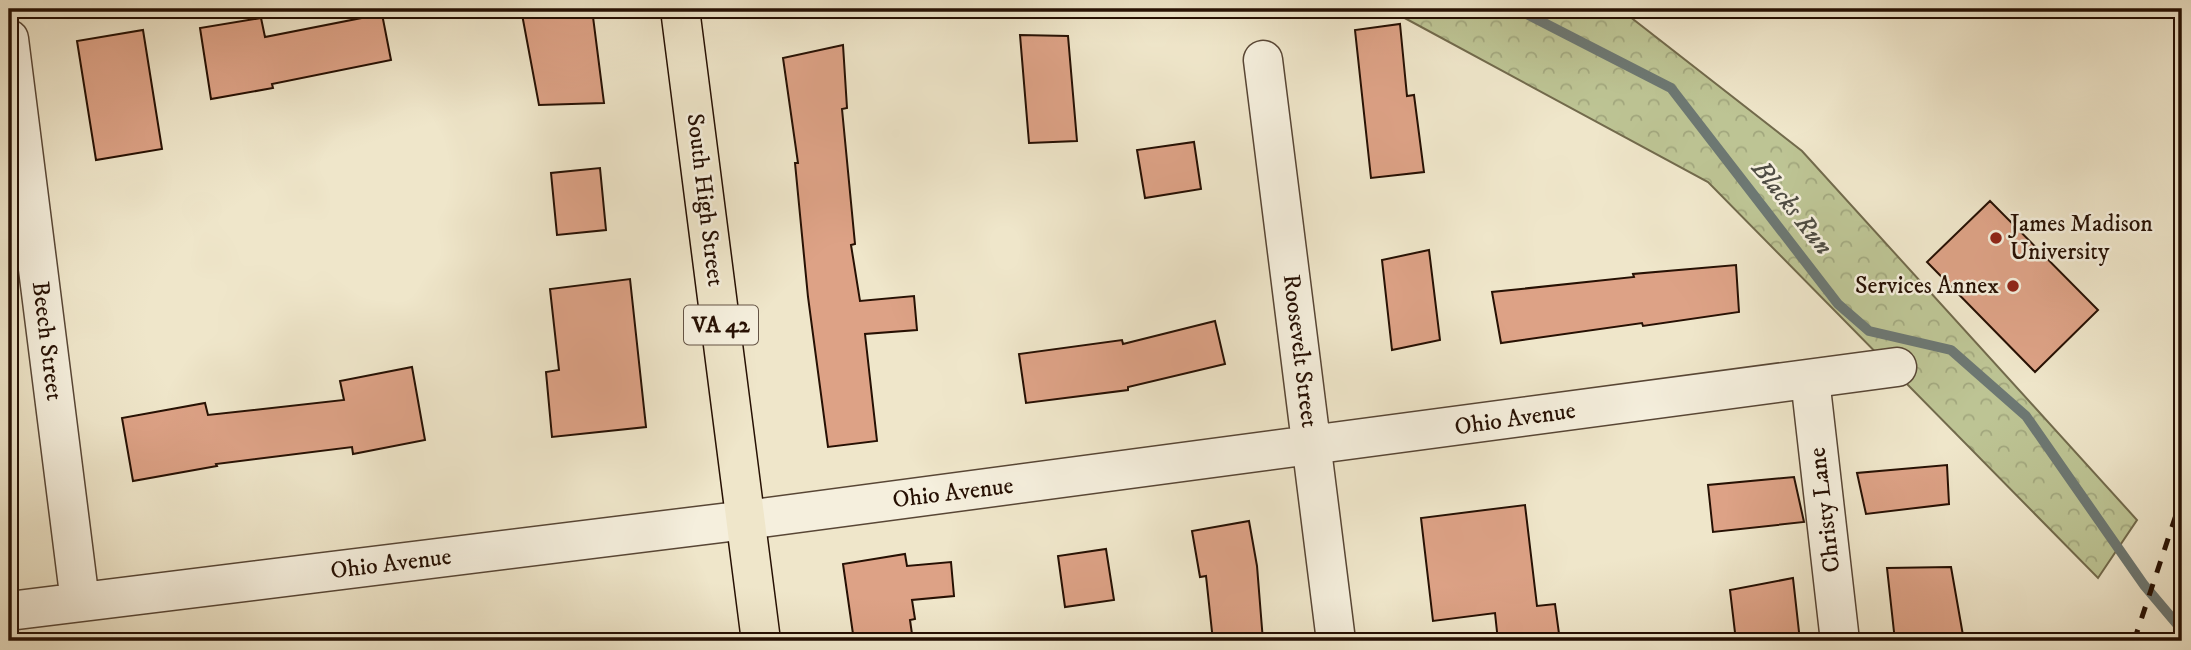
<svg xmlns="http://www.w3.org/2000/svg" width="2191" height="650" font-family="'IM FELL DW Pica',serif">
  <defs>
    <pattern id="forest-crowns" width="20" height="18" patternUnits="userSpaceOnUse" patternTransform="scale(1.75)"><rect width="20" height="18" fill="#bdc494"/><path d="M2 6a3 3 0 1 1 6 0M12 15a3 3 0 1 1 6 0" fill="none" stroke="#a2a77e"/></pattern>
  </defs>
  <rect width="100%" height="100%" fill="#efe6ca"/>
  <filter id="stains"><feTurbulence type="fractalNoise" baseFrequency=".00286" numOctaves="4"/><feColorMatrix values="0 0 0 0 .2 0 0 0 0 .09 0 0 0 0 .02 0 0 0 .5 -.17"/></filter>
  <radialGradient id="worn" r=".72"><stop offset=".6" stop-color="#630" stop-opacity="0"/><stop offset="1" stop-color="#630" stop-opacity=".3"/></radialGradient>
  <path fill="url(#forest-crowns)" stroke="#726a4c" stroke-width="2" d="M 1388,9 L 1620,9 L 1802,151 L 2137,520 L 2098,578 L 1708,182 Z"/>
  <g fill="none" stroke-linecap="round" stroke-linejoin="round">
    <path stroke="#6d7873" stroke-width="10" d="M 1517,9 L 1671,88 L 1838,304 L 1869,331 L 1951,350 L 2026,416 L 2144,585 L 2182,630"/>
  </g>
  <path fill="#dda286" stroke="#261003" stroke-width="2" d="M 521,9 L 592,9 L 604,103 L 539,105 Z
    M 382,14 L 391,60 L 272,84 L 273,88 L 211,99 L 200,28 L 261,18 L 265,37 Z
    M 1400,24 L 1407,96 L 1414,95 L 1424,172 L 1371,178 L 1355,30 Z
    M 143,30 L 162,149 L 96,160 L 77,41 Z
    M 1020,35 L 1068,36 L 1077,141 L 1029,143 Z
    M 843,45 L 847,108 L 842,109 L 855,244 L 851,245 L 860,301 L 914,296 L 917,330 L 865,334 L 877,441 L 828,447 L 808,297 L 795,163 L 798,163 L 783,58 Z
    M 1194,142 L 1201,189 L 1145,198 L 1137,150 Z
    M 600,168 L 606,230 L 557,235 L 551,173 Z
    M 1990,201 L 2098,310 L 2035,372 L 1927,262 Z
    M 1429,250 L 1440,340 L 1392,350 L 1382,260 Z
    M 1736,265 L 1739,312 L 1643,326 L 1642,323 L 1501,343 L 1492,292 L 1634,277 L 1633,274 Z
    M 630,279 L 646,427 L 552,437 L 546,372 L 559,370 L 550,289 Z
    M 1215,321 L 1225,364 L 1128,387 L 1128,390 L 1026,403 L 1019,354 L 1122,340 L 1123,344 Z
    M 412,367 L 425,440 L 353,454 L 352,447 L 216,464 L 217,466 L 133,481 L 122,418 L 205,403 L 208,415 L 344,400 L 340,381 Z
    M 1947,465 L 1949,504 L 1866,514 L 1857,473 Z
    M 1794,477 L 1804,522 L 1713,532 L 1708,485 Z
    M 1525,505 L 1537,606 L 1555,604 L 1560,641 L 1498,641 L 1495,613 L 1433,621 L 1421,518 Z
    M 1249,521 L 1257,566 L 1263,641 L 1213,641 L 1206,576 L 1200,577 L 1192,531 Z
    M 1106,549 L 1114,600 L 1065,607 L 1058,556 Z
    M 905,554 L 907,566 L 951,562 L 954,596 L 912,600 L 915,619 L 910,620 L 913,641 L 854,641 L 843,564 Z
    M 1951,567 L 1964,641 L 1895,641 L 1887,568 Z
    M 1793,578 L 1800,641 L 1736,641 L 1730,590 Z"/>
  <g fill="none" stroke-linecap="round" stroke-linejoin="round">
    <g stroke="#584635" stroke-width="41">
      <path id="street" d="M 9,39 L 80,602
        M 1263,60 L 1336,641
        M 1810,379 L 1840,641
        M 9,611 L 746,520 L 1897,367"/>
    </g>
    <g stroke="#261003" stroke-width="41">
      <path id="primary" d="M 680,9 L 761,641"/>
    </g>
    <use href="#street" stroke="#f5efdd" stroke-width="38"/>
    <use href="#primary" stroke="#efe6ca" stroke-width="38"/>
    <path stroke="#261003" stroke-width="5" stroke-dasharray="12 12" stroke-linecap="butt" d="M 2134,641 L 2182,497"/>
  </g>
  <g fill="#8f2418" stroke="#f5efdd" stroke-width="2.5">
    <circle cx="1996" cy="238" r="7"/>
    <circle cx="2013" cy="286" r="7"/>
  </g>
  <g text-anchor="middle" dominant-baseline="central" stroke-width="5" stroke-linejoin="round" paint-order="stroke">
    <rect fill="#f5efdd" stroke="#645344" stroke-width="2" x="684" y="305.5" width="74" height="39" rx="5"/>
    <g font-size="23" font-weight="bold" fill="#261003">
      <text x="721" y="325">VA 42</text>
    </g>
    <g font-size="24" fill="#261003" stroke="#f5efdd">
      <text transform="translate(705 200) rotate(83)">South High Street</text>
      <text transform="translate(47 341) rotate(83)">Beech Street</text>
      <text transform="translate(1300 351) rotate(83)">Roosevelt Street</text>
      <text transform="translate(1515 419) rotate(-8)">Ohio Avenue</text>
      <text transform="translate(953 493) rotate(-7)">Ohio Avenue</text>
      <text transform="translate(1825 510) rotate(-97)">Christy Lane</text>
      <text transform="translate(391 564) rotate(-7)">Ohio Avenue</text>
    </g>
    <g font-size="24" fill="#261003" stroke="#f5efdd" text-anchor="start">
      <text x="2010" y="224">James Madison<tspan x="2010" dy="28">University</tspan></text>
      <text x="1999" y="286" text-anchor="end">Services Annex</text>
    </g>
    <g font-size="26" font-style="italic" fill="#4f4d44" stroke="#f5efdd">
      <text transform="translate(1792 208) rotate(52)">Blacks Run</text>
    </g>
  </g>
  <rect width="2191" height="650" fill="none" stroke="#efe6ca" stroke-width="35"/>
  <rect x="10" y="10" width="2170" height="629" fill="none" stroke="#261003" stroke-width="3.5"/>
  <rect x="18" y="18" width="2156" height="615" fill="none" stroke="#261003" stroke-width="2"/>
  <rect width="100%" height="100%" filter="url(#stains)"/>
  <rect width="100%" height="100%" fill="url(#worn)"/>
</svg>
